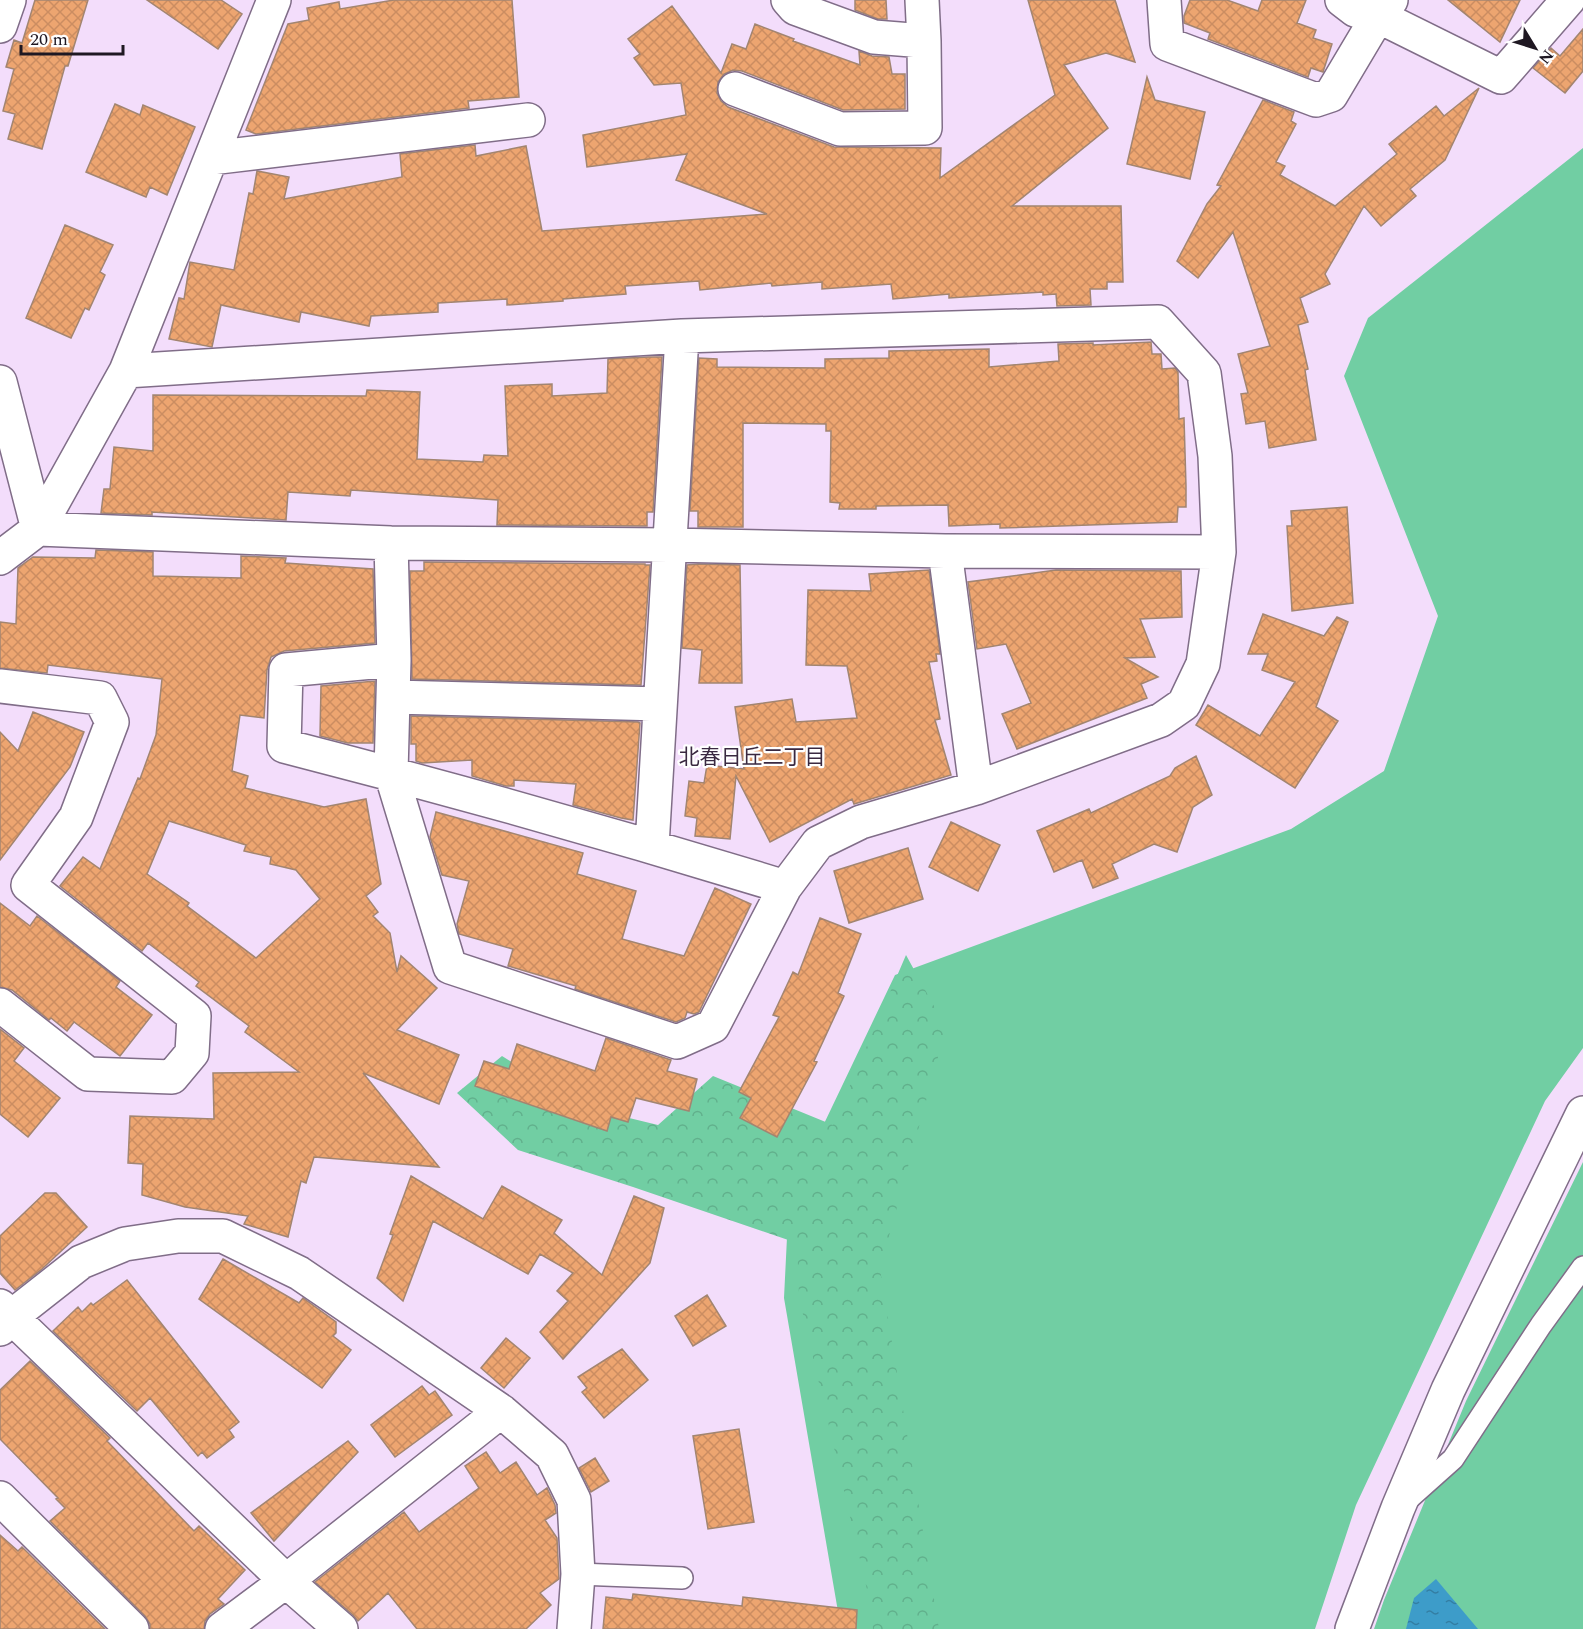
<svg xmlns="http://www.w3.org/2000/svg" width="1583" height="1629" font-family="Spectral,'Noto Sans JP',serif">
  <defs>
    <pattern id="forest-crowns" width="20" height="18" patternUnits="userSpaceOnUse" patternTransform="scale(1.5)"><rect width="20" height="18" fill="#71cea3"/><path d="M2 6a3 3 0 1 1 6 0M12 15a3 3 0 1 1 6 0" fill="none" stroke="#61b08c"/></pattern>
    <pattern id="water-ripples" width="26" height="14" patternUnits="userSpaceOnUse" patternTransform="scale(1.5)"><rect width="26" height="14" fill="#3d9cc9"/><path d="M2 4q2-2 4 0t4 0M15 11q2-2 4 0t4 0" fill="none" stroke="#337ea3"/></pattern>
    <pattern id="building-cross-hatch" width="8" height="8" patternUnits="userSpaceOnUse" patternTransform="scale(1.5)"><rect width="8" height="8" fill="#eda570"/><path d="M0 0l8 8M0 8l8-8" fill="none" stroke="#cb8d61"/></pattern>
  </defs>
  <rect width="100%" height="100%" fill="#f3ddfb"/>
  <path fill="#71cea3" d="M 1583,148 L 1583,1048 L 1545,1101 L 1356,1505 L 1315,1629 L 841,1629 L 784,1298 L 789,1197 L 895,975 L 1291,829 L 1384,771 L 1438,616 L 1344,376 L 1368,318 Z
    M 1583,1162 L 1583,1629 L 1374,1629 L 1384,1600 L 1466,1401 Z"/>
  <path fill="url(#forest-crowns)" d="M 906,955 L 946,1028 L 880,1269 L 939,1629 L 873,1629 L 868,1594 L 799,1297 L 797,1243 L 633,1187 L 518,1150 L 457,1093 L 502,1056 L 584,1107 L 658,1125 L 713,1076 L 833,1125 Z"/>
  <path fill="url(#water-ripples)" d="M 1436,1579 L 1478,1629 L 1406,1629 L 1414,1598 Z"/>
  <path fill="url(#building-cross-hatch)" stroke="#a28571" stroke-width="1.5" fill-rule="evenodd" d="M 35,0 L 88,0 L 68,66 L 65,66 L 42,149 L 8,139 L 15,114 L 3,111 L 14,69 L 6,67 L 14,40 L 22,43 Z
    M 147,0 L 221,0 L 242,14 L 218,49 Z
    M 394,0 L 512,0 L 519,97 L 468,101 L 469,108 L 256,134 L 246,130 L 288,24 L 309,20 L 307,8 L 339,2 L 340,9 Z
    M 855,0 L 886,0 L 887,19 L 878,19 L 855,10 Z
    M 1028,0 L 1115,0 L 1135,62 L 1106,53 L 1064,65 L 1108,128 L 1012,206 L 1121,206 L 1123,282 L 1107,282 L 1107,289 L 1090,289 L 1091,305 L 1057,306 L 1056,294 L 1043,295 L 1043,292 L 949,298 L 949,294 L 893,299 L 891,284 L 822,289 L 822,282 L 772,286 L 771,283 L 700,290 L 699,281 L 625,286 L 626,294 L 563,299 L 563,301 L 507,305 L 507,299 L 438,303 L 438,312 L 371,316 L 369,326 L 301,312 L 299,322 L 221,305 L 212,347 L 169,339 L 179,298 L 184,299 L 190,262 L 234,270 L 249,193 L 253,194 L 257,171 L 289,177 L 284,199 L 402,177 L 400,154 L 475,145 L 476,156 L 526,146 L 542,231 L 767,214 L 676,180 L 687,154 L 587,167 L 583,135 L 686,115 L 681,83 L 654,85 L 634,58 L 640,54 L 628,39 L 672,6 L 721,73 L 732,44 L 746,49 L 755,24 L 794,39 L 793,41 L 860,65 L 859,51 L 872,56 L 889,57 L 892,74 L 905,74 L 905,109 L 843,110 L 742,71 L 733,70 L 724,74 L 718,82 L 717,93 L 721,101 L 728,107 L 834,147 L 941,148 L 940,178 L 1055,95 Z
    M 1190,0 L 1227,0 L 1258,11 L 1262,0 L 1306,0 L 1297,23 L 1316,30 L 1313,38 L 1332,44 L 1323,72 L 1311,68 L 1308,77 L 1208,39 L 1210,33 L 1184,23 L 1184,16 Z
    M 1448,0 L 1520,0 L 1500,42 Z
    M 1583,29 L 1583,71 L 1565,93 L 1533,68 L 1551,48 L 1560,56 Z
    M 1147,77 L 1155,100 L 1205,112 L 1190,179 L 1127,164 Z
    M 1479,88 L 1445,160 L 1410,189 L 1416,196 L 1381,226 L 1364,206 L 1325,274 L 1330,284 L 1300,298 L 1308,322 L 1298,325 L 1308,369 L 1305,370 L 1316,440 L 1269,448 L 1265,421 L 1246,424 L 1241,394 L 1248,393 L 1238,354 L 1270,346 L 1233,232 L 1198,278 L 1177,261 L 1207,204 L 1221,186 L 1217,185 L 1263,100 L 1294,112 L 1291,121 L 1296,124 L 1276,162 L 1285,166 L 1280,175 L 1335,206 L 1397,154 L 1389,144 L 1436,106 L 1444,116 Z
    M 115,104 L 140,115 L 143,105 L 195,127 L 167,195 L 150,187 L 146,197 L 86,172 Z
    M 65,225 L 113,245 L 100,272 L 105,275 L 89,310 L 85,308 L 71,338 L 26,318 Z
    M 1151,342 L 1152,354 L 1161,354 L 1162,369 L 1175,368 L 1178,372 L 1179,419 L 1184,418 L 1186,486 L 1186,507 L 1178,507 L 1177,522 L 1000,528 L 1000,524 L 949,526 L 948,505 L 876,506 L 876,509 L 839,509 L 840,503 L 830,502 L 831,431 L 826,431 L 826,424 L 743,423 L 743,527 L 698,527 L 698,511 L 690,511 L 699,358 L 717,359 L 717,367 L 825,368 L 825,359 L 889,358 L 889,351 L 989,349 L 989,367 L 1059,361 L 1058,344 L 1093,343 L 1093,345 Z
    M 649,357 L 662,357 L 653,512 L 647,512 L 647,526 L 497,525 L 498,500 L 351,490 L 350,496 L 288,492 L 286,520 L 152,512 L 152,515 L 101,513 L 104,489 L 110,489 L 114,447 L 153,451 L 153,395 L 366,396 L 367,390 L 420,392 L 417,459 L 483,462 L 484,455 L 508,456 L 505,386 L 552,384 L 552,396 L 607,393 L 608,359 Z
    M 1347,507 L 1353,603 L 1292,611 L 1287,526 L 1292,526 L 1291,511 Z
    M 96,550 L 153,552 L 153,576 L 241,578 L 241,556 L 286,558 L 285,563 L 373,569 L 375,643 L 284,651 L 271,657 L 267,670 L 264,718 L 240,715 L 232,771 L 248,776 L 245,788 L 324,807 L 366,799 L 381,884 L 366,896 L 378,912 L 373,916 L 390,933 L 397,972 L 401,956 L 437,988 L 397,1030 L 459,1055 L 439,1104 L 363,1073 L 439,1167 L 314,1157 L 306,1183 L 301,1181 L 288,1237 L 244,1224 L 248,1216 L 185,1207 L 142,1195 L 143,1164 L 128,1163 L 130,1116 L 214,1119 L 213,1073 L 299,1072 L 245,1032 L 249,1026 L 196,986 L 199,982 L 148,943 L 142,951 L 60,886 L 83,857 L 100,869 L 138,778 L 140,779 L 156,735 L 162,679 L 48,665 L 47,673 L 0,668 L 0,622 L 16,624 L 18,568 L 33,557 L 95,558 ZM 169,821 L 246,845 L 244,851 L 271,857 L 270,864 L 296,870 L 320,899 L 256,958 L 187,906 L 189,903 L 147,874 Z
    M 424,562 L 645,564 L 645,565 L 650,565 L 641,685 L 412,679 L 410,571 L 424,571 Z
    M 698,564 L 740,565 L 742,683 L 699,683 L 702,650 L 682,648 L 687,565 Z
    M 929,570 L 940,654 L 936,654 L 937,661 L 929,662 L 940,719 L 935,720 L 951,775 L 854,804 L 852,799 L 770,842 L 736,776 L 730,839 L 695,836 L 697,818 L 685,816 L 689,781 L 704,783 L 707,765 L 744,769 L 735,707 L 792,699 L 796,722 L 857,718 L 847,666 L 806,665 L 808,590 L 871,591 L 869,574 Z
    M 1056,570 L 1181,571 L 1182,617 L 1140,619 L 1155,657 L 1125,658 L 1158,677 L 1141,684 L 1147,698 L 1017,749 L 1002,714 L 1031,703 L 1006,644 L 977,649 L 968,582 Z
    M 1263,614 L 1324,636 L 1337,617 L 1348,622 L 1316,707 L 1338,721 L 1295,788 L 1196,725 L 1208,705 L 1260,736 L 1295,682 L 1262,670 L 1268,654 L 1248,654 Z
    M 375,681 L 373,743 L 348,743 L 320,736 L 321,686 Z
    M 33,712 L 84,732 L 70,767 L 0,860 L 0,732 L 18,751 Z
    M 411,716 L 638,722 L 640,723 L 633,820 L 621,818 L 573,805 L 576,784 L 514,780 L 514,786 L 506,786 L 472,776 L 472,760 L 422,763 L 416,761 L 416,744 L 411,744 Z
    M 1196,756 L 1212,795 L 1193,807 L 1177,852 L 1154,844 L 1112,864 L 1118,878 L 1093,888 L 1082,860 L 1054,872 L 1037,831 L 1089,809 L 1091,813 L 1170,776 L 1175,768 Z
    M 436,812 L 583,853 L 577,874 L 636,891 L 622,939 L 684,956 L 715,888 L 751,904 L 699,1012 L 694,1014 L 687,1012 L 685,1018 L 676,1022 L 575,989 L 576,986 L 508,966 L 513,949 L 459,934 L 457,924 L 469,881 L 442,875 L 430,837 Z
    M 951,822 L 1000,845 L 978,891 L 929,867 Z
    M 908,848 L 923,899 L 849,923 L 834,871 Z
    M 0,903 L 30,926 L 37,916 L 120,981 L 116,987 L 152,1015 L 120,1056 L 74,1022 L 67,1031 L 51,1018 L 49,1020 L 12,990 L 0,987 Z
    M 820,918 L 861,934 L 838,993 L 844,996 L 814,1061 L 817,1062 L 777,1137 L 740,1118 L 751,1098 L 739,1092 L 779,1017 L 773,1015 L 793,972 L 798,975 Z
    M 0,1029 L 24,1048 L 14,1061 L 60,1098 L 28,1137 L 0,1114 Z
    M 606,1038 L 671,1060 L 667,1071 L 697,1079 L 689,1111 L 636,1098 L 628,1122 L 611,1117 L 607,1131 L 475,1086 L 484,1061 L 509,1069 L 517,1044 L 595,1071 Z
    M 411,1176 L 483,1219 L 502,1186 L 562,1220 L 554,1233 L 602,1275 L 634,1196 L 664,1208 L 650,1263 L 563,1359 L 540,1332 L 568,1301 L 557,1291 L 573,1273 L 540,1254 L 528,1274 L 433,1221 L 403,1301 L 377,1278 L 393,1235 L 390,1234 Z
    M 45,1193 L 56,1193 L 87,1227 L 42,1269 L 15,1290 L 0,1273 L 0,1236 Z
    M 223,1259 L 299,1303 L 303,1298 L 336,1322 L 336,1333 L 333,1336 L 351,1350 L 322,1388 L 199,1299 Z
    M 127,1280 L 239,1422 L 229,1430 L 234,1437 L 207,1458 L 202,1452 L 198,1456 L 150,1398 L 137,1411 L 53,1331 L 78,1307 L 82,1312 L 91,1303 L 93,1305 Z
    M 707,1295 L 726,1326 L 693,1346 L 675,1316 Z
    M 506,1338 L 530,1358 L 504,1388 L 481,1368 Z
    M 622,1349 L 648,1380 L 604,1418 L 582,1392 L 587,1388 L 578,1377 Z
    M 30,1361 L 110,1438 L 107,1441 L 194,1531 L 199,1526 L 245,1570 L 218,1599 L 224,1604 L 210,1614 L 205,1621 L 204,1629 L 150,1629 L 150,1624 L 145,1616 L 50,1521 L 65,1508 L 56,1499 L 58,1498 L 0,1439 L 0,1390 Z
    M 422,1386 L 429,1395 L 435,1391 L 452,1415 L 395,1457 L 371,1425 Z
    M 739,1429 L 754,1522 L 708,1529 L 693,1436 Z
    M 348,1441 L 358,1452 L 274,1541 L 251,1513 Z
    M 486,1452 L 500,1473 L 516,1462 L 537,1495 L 547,1488 L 555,1505 L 556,1513 L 545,1520 L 557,1538 L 559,1579 L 540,1593 L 551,1605 L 526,1629 L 417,1629 L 388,1593 L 358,1621 L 353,1615 L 315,1582 L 404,1512 L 419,1532 L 479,1488 L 465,1466 Z
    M 595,1458 L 609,1481 L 591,1492 L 579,1468 Z
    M 0,1535 L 18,1551 L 22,1547 L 105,1629 L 0,1629 Z
    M 633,1594 L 742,1606 L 743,1597 L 857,1610 L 856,1629 L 603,1629 L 606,1597 L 632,1600 Z"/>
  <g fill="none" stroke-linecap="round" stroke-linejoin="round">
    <g stroke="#806d88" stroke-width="24">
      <path id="service" d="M 1407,1500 L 1453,1459 L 1541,1325 L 1583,1267
        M 578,1574 L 682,1578"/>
    </g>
    <g stroke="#806d88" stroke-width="36">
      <path id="minor" d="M 788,0 L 795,8 L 874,37 L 924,41 L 922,0
        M 1164,0 L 1167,44 L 1316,100 L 1331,95 L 1378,16 L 1501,77 L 1568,0
        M 1342,0 L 1355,10 L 1378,16 L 1391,0
        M 0,26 L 9,0
        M 735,89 L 840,129 L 925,128 L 924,41
        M 211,158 L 528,120
        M 126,371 L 682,336 L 1158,322 L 1204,373 L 1215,456 L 1219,552 L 1203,664 L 1184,704 L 1161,720 L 976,788 L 861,822 L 818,843 L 785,887 L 713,1026 L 677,1042 L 450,967 L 391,773 L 394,660 L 391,543
        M 0,382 L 38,529 L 391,543 L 670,545 L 945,551 L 1219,552
        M 945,551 L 976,788
        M 0,558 L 38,529 L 126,371 L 274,0
        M 394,660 L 286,670 L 284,746 C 452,789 619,836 785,887
        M 0,686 L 100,698 L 112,722 L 76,817 L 28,885 L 194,1016 L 192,1053 L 172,1077 L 88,1074 L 0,1005
        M 393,697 L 660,704
        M 652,846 L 682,336
        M 0,1306 L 286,1581 L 341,1629
        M 0,1329 L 11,1317 L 81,1262 L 125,1244 L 178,1236 L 223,1236 L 299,1273 L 501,1411 L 552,1455 L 574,1500 L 578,1574 L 574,1629
        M 0,1498 L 132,1629
        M 222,1629 L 286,1581 L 501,1411"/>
    </g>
    <g stroke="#806d88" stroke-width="36">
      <path id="tertiary" d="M 1352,1629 L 1398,1508 L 1448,1390 L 1583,1113"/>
    </g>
    <use href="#service" stroke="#fff" stroke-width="21"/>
    <use href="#minor" stroke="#fff" stroke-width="33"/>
    <use href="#tertiary" stroke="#fff" stroke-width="33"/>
  </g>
  <g text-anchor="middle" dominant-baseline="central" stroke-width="4.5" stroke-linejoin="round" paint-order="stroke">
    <g font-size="21" fill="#3a2941" stroke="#fff">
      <text x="752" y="758">北春日丘二丁目</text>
    </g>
  </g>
  <g transform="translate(1535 48) rotate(128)" stroke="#ffffff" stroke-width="4.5" paint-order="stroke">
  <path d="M0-4.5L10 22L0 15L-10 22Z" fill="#1f1822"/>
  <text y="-9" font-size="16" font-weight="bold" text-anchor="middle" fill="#1f1822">N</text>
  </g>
  <path d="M21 45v9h102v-9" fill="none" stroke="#1f1822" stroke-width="3"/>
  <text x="30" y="45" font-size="18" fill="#1f1822" stroke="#ffffff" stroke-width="4.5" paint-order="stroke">20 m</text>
</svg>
